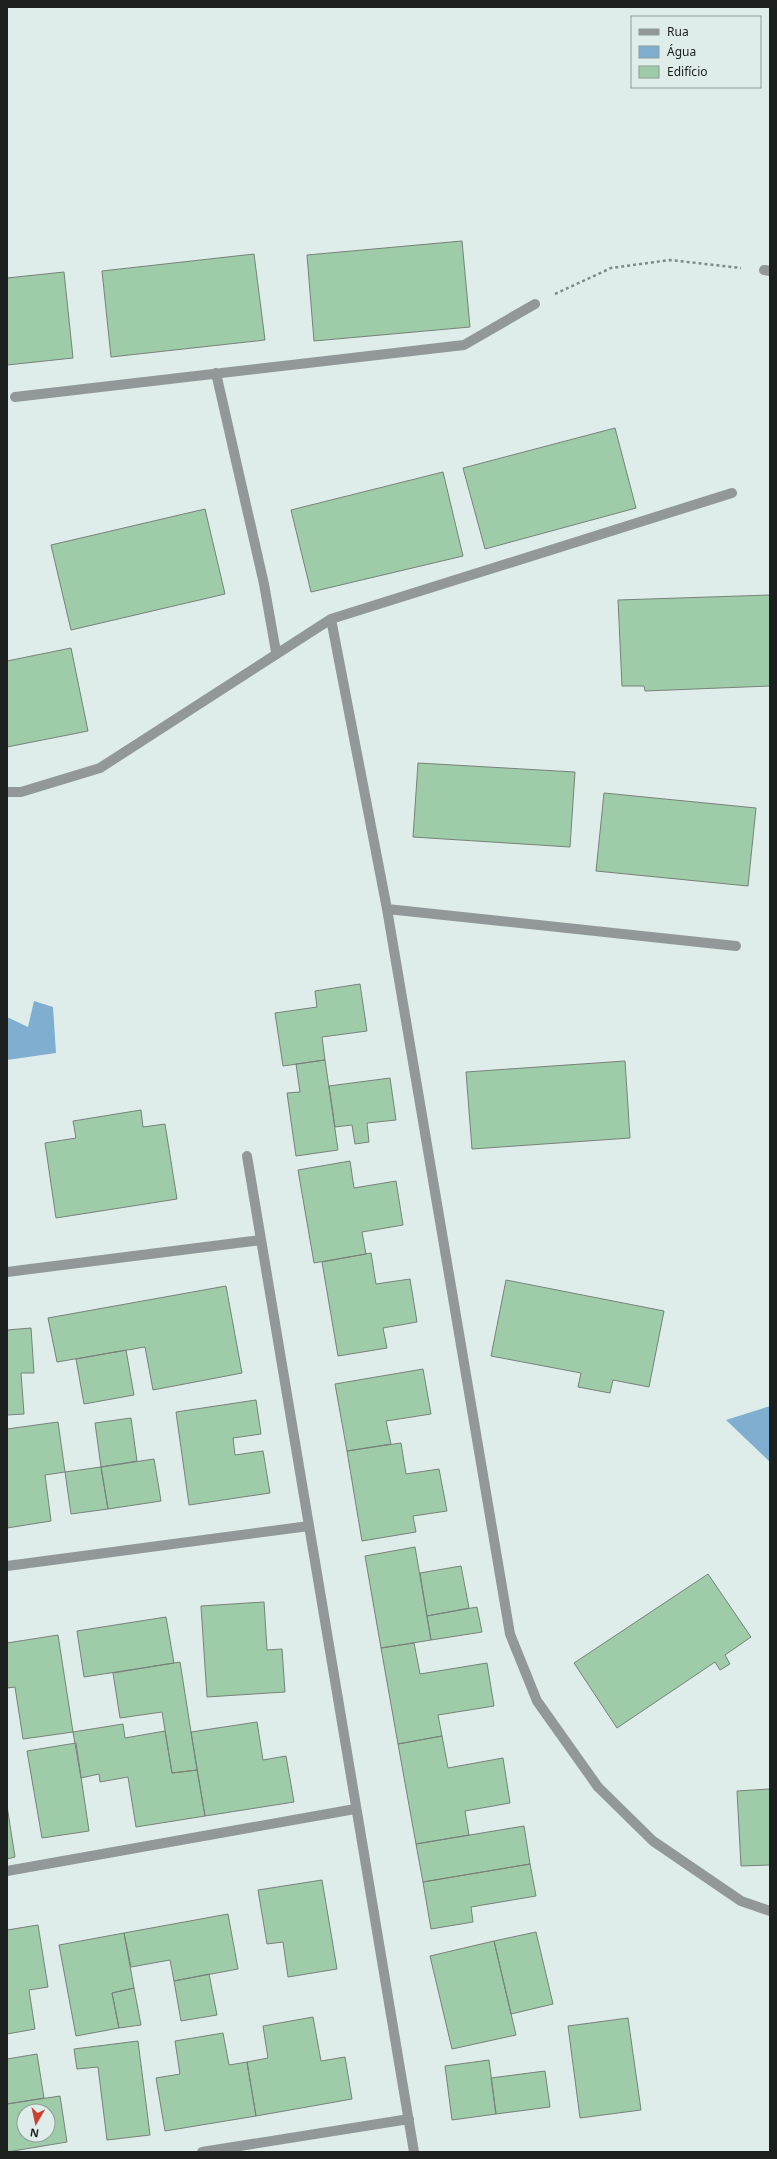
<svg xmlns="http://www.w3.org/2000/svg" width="777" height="2159" font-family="'Noto Sans',sans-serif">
  <rect width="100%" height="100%" fill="#deede9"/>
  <path fill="#80aed0" d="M 34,1001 L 53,1007 L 56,1053 L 7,1060 L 7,1017 L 28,1027 Z
    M 770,1406 L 770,1462 L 726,1420 Z"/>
  <path fill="#9ecca8" stroke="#78817a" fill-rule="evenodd" d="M 462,241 L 470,327 L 314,341 L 307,255 Z
    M 254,254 L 265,340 L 111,357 L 102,271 Z
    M 64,272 L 73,358 L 7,365 L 7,278 Z
    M 615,428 L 636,508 L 485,549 L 463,468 Z
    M 443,472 L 463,556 L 311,592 L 291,510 Z
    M 205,509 L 225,594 L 71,630 L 51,545 Z
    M 770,595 L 770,686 L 645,691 L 644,686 L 622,686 L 618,600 Z
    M 71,648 L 88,731 L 7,747 L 7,661 Z
    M 418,763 L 575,772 L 570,847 L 413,837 Z
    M 604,793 L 756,808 L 748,886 L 596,871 Z
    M 360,984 L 367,1031 L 322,1037 L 325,1060 L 283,1066 L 275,1013 L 317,1007 L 315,991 Z
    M 325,1060 L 338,1150 L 296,1156 L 287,1093 L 300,1092 L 296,1064 Z
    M 625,1061 L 630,1138 L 472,1149 L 466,1072 Z
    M 390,1078 L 396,1120 L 367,1123 L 369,1142 L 355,1144 L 352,1125 L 335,1127 L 329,1086 Z
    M 141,1110 L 143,1127 L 165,1124 L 177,1199 L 56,1218 L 45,1143 L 76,1138 L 73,1121 Z
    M 350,1161 L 354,1188 L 396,1181 L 403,1225 L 362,1232 L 366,1254 L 314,1263 L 298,1170 Z
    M 371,1253 L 376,1284 L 410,1279 L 417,1322 L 383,1328 L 387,1348 L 338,1356 L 322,1262 Z
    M 506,1280 L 664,1311 L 649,1387 L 613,1380 L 610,1393 L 578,1387 L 581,1373 L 491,1356 Z
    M 226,1286 L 242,1373 L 153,1390 L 145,1347 L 57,1362 L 48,1318 Z
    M 31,1328 L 34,1373 L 21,1373 L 24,1414 L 7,1415 L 7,1330 Z
    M 126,1350 L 134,1395 L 84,1404 L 76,1359 Z
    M 423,1369 L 431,1414 L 386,1421 L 391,1444 L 347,1451 L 335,1384 Z
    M 256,1400 L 261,1434 L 233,1438 L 235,1455 L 263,1451 L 270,1493 L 189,1505 L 176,1412 Z
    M 131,1418 L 137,1461 L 101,1467 L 95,1423 Z
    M 58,1422 L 65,1472 L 45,1475 L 51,1521 L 7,1528 L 7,1429 Z
    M 401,1443 L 406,1474 L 439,1469 L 447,1511 L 413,1516 L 416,1532 L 362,1541 L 347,1451 Z
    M 154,1459 L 161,1501 L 108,1509 L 101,1467 Z
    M 101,1467 L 108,1509 L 71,1514 L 65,1472 Z
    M 415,1547 L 431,1640 L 381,1648 L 365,1556 Z
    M 461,1566 L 469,1608 L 427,1616 L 420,1573 Z
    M 708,1574 L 751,1637 L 725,1655 L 730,1664 L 720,1670 L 715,1662 L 617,1728 L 574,1663 Z
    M 264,1602 L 267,1650 L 282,1649 L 285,1692 L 207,1697 L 201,1606 Z
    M 477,1607 L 482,1632 L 431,1640 L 427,1616 Z
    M 166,1617 L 174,1663 L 84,1677 L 77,1631 Z
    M 58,1635 L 73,1732 L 23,1739 L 15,1687 L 7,1688 L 7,1643 Z
    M 414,1643 L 420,1674 L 487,1663 L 494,1706 L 438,1715 L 442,1736 L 398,1744 L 381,1648 Z
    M 180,1662 L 197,1770 L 172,1773 L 162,1712 L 120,1718 L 113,1673 Z
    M 257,1722 L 263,1760 L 286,1756 L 294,1802 L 205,1816 L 191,1732 Z
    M 123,1724 L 125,1738 L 165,1731 L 172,1773 L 197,1770 L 205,1816 L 136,1827 L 128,1777 L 100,1782 L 99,1774 L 81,1778 L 73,1732 Z
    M 442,1736 L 448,1768 L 503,1758 L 510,1803 L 465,1811 L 469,1835 L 416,1844 L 398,1744 Z
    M 76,1743 L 89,1831 L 42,1838 L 27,1751 Z
    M 770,1789 L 770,1865 L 741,1866 L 737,1791 Z
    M 7,1806 L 15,1857 L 7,1859 Z
    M 524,1826 L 530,1864 L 423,1882 L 416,1844 Z
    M 530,1864 L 536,1896 L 471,1907 L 473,1922 L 431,1929 L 423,1882 Z
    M 322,1880 L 337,1969 L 288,1977 L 283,1942 L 267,1944 L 258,1890 Z
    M 228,1914 L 238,1969 L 174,1981 L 170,1960 L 131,1967 L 124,1933 Z
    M 38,1925 L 48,1987 L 29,1990 L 35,2029 L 7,2034 L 7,1930 Z
    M 536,1932 L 553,2004 L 511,2014 L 494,1941 Z
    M 124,1933 L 134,1988 L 112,1993 L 119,2028 L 76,2036 L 59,1945 Z
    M 494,1941 L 516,2035 L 452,2049 L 430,1956 Z
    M 209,1974 L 217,2015 L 181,2021 L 174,1981 Z
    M 134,1988 L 141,2025 L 119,2028 L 112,1993 Z
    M 313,2017 L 321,2061 L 345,2057 L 352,2099 L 256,2116 L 247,2062 L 268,2058 L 263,2026 Z
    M 628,2018 L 641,2110 L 580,2118 L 568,2026 Z
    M 223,2033 L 229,2065 L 247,2062 L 256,2116 L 165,2131 L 156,2078 L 180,2074 L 175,2041 Z
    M 138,2041 L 150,2135 L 107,2140 L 98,2067 L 77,2069 L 74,2049 Z
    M 37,2054 L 44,2098 L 7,2104 L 7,2059 Z
    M 489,2060 L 496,2114 L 452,2120 L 445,2066 Z
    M 545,2071 L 550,2107 L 496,2114 L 491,2078 Z
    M 60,2096 L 67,2142 L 7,2152 L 7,2104 ZM 24,2111 L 48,2111 L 48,2135 L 24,2135 Z"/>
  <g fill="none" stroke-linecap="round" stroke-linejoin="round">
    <path stroke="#7f8987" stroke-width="2.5" stroke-dasharray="3 3" stroke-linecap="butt" d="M 555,294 L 611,268 L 670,260 L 741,268"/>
    <path stroke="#929899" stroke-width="10" d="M 764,270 L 770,271
      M 216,373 L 264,584 L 276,652
      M 15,397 L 464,345 L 535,304
      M 732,493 L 331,619 L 387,909 L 510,1634 L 537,1701 L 598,1787 L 653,1841 L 741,1901 L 770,1911
      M 7,792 L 21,792 L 100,768 L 331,619
      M 387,909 L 736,946
      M 247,1156 L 414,2152
      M 7,1272 L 261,1240
      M 7,1566 L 309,1526
      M 7,1871 L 355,1809
      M 202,2152 L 409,2119"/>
  </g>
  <rect width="777" height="2159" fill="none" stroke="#1b201f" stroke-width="16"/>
  <rect x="631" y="16" width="130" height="72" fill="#deede9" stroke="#909b98"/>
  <rect x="639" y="29" width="20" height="6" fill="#929899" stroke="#909b98"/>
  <text x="667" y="36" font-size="12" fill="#1b201f">Rua</text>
  <rect x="639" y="46" width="20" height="12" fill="#80aed0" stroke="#909b98"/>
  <text x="667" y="56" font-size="12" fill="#1b201f">Água</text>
  <rect x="639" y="66" width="20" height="12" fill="#9ecca8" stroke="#909b98"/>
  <text x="667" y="76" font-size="12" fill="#1b201f">Edifício</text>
  <g transform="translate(36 2123) rotate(189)"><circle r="19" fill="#deede9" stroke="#909b98"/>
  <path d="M0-3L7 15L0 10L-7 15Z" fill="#cc3f2c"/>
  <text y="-6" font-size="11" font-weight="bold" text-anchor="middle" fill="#1b201f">N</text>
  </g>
</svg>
